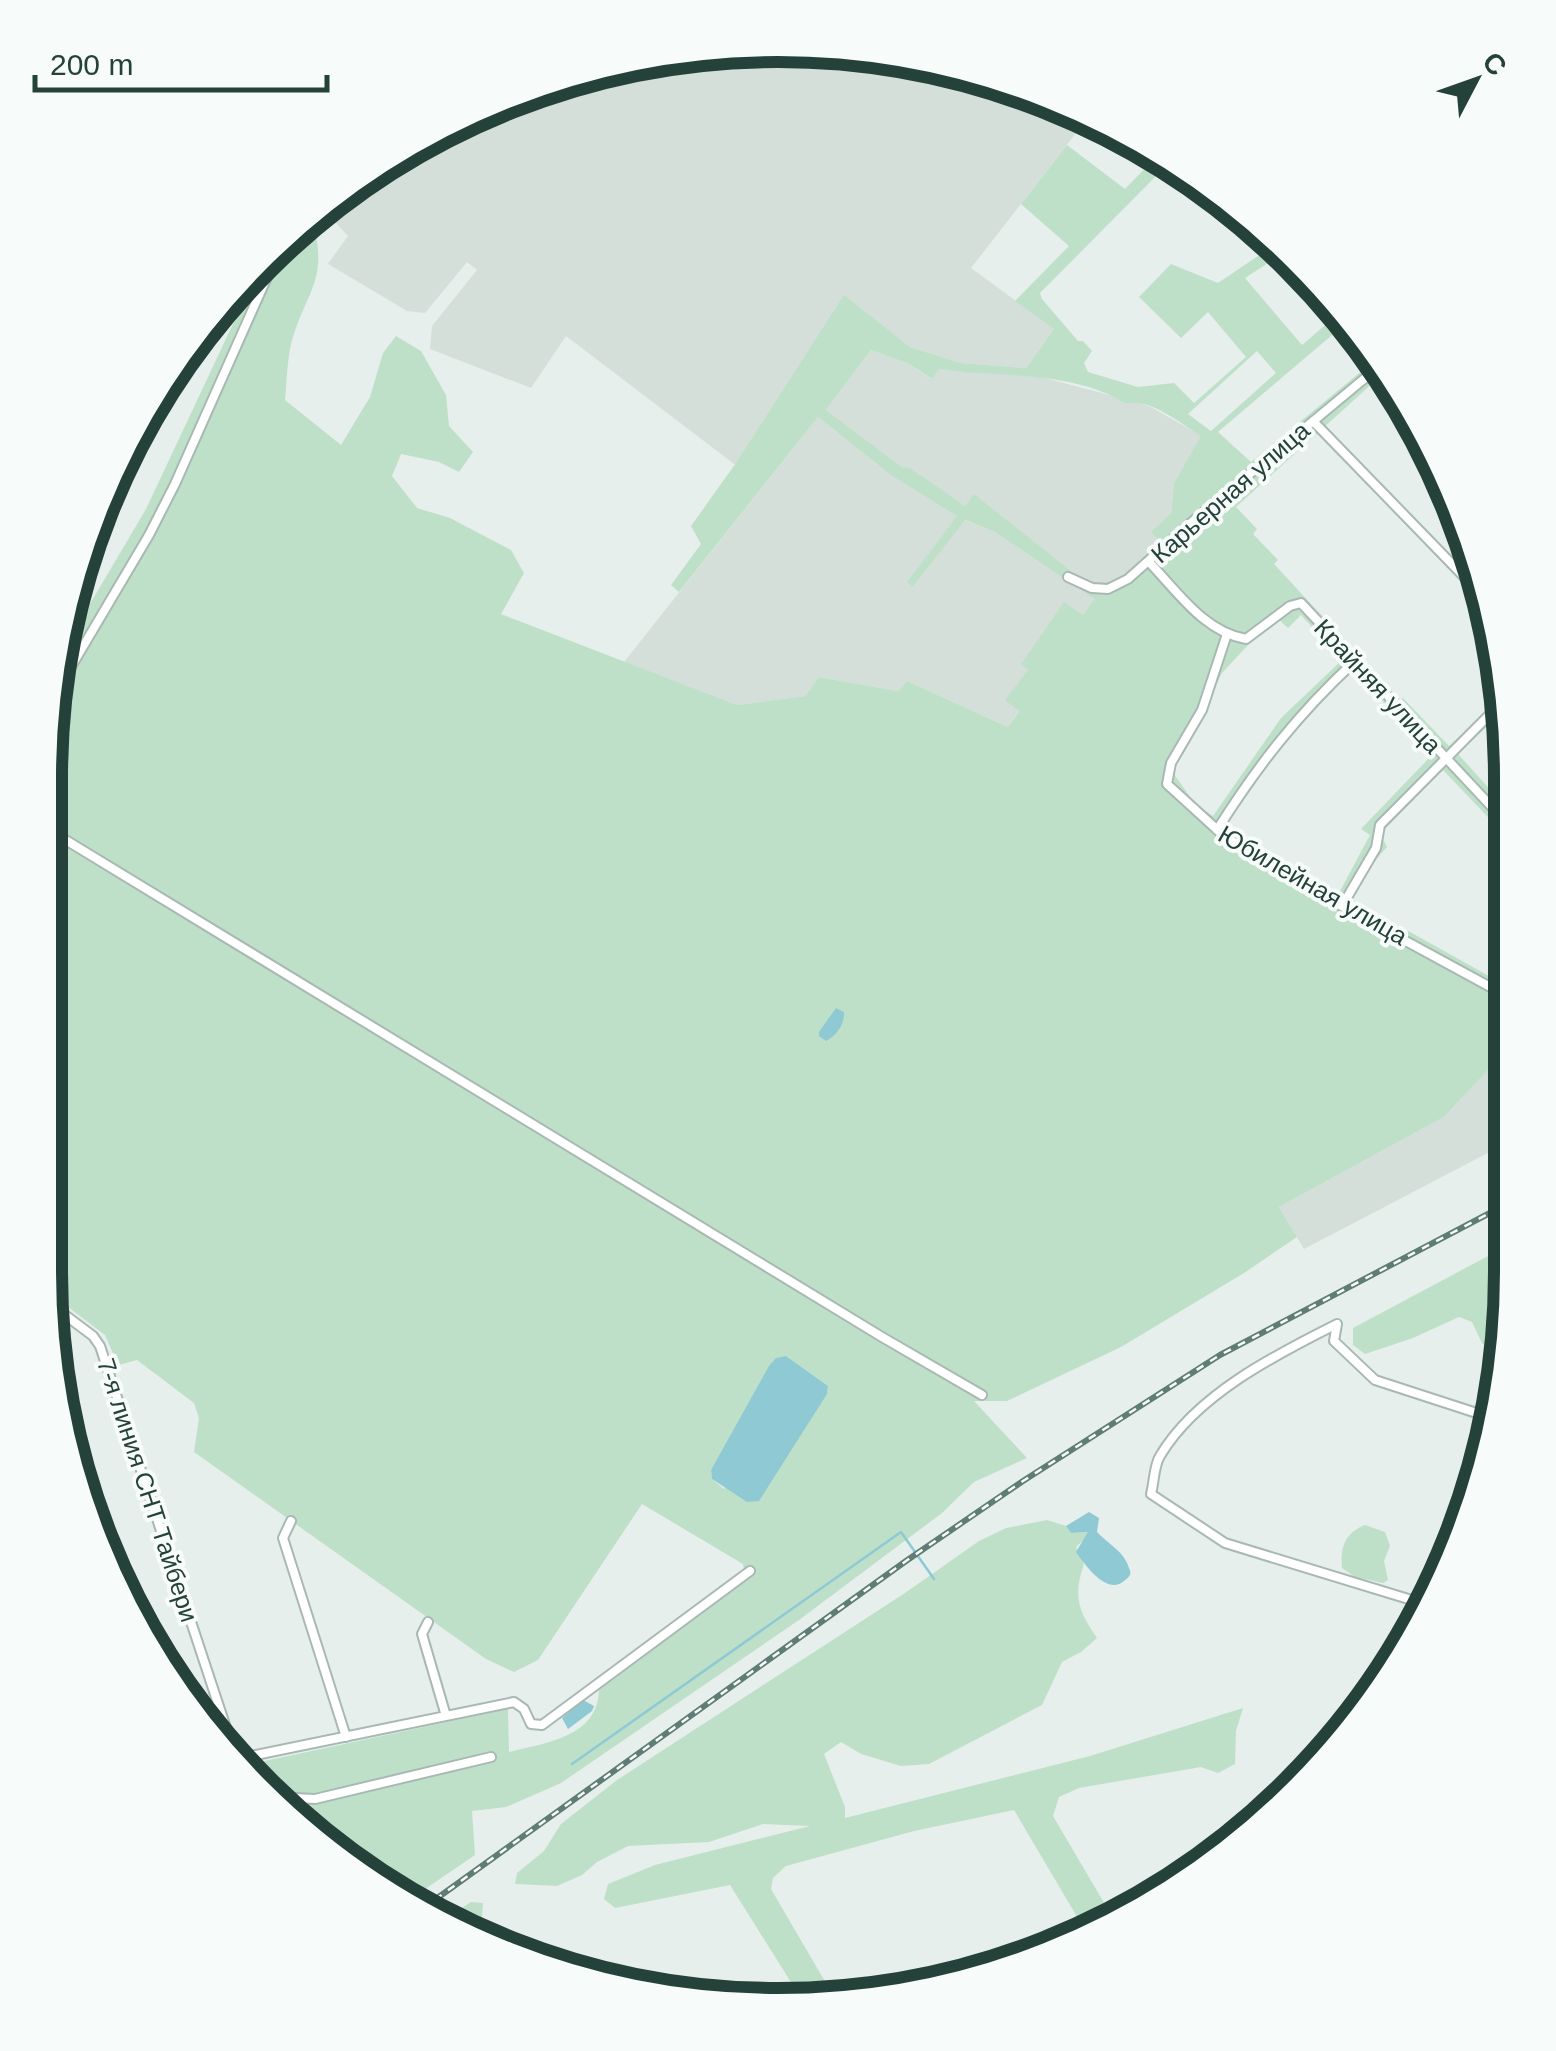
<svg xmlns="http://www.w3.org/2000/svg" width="1556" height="2051" font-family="Helvetica,sans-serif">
  <rect width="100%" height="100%" fill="#e6efeb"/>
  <path fill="#d4dfda" d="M 777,45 L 920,59 L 1037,94 L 1080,128 L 971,268 L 1054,329 L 1026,368 L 961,363 L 910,347 L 852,302 L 742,470 L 566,336 L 531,388 L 430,349 L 432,326 L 477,270 L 467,262 L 425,313 L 407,311 L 328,264 L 348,236 L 325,211 L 370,169 L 497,101 L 634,59 Z
    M 871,350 L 909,364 L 931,379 L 939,369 L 1041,377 L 1113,396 L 1126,404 L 1135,402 L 1151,407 L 1202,436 L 1174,483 L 1171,513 L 1152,532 L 1161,543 L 1116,582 L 1085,582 L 974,495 L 965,506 L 910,469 L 902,467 L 826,410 Z
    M 818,417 L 892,476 L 958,516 L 908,581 L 914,586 L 964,520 L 995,532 L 1094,599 L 1083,615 L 1064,603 L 1022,664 L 1028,670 L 1019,710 L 1008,727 L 907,681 L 898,691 L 819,677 L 805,696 L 737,705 L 624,662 Z
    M 1505,1052 L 1505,1144 L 1304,1249 L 1279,1207 L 1444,1117 Z"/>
  <path fill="#bfe0c8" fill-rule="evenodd" d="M 1067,145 L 1125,189 L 1159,154 L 1171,161 L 1040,293 L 1042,299 L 1078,341 L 1083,341 L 1092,351 L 1084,363 L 1088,372 L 1138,387 L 1174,383 L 1194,403 L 1246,357 L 1208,312 L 1181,338 L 1139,297 L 1171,264 L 1218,283 L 1267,250 L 1235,210 L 1267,235 L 1387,370 L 1236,507 L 1257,529 L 1253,534 L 1278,560 L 1274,564 L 1400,700 L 1403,698 L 1449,746 L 1505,694 L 1505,709 L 1458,754 L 1505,806 L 1505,835 L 1443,770 L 1380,834 L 1387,847 L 1371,865 L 1351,899 L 1505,985 L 1505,1052 L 1444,1117 L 1279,1207 L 1297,1237 L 1244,1273 L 1121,1347 L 1007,1401 L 974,1401 L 1027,1458 L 974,1482 L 942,1513 L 799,1620 L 561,1783 L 506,1807 L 472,1811 L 475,1855 L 409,1900 L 294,1824 L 246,1765 L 508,1709 L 509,1752 C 545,1743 598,1737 599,1690 L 746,1580 L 743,1564 L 642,1504 L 538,1660 L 514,1672 L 486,1659 L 194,1452 L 199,1418 L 194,1403 L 137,1360 L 118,1365 L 105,1335 L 47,1291 L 47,731 L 58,658 L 146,509 L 255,277 L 313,223 C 328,279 308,289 293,337 C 287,356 287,380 285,400 L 341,445 L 370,397 L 383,353 L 396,336 L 421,351 L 446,395 L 449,426 L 473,452 L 459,472 L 439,462 L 401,454 L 392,476 L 417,508 L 450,518 L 511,550 L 524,573 L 501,614 L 737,705 L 805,696 L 819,677 L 898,691 L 907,681 L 1008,727 L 1019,711 L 1005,700 L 1028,670 L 1021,664 L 1064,602 L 1083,615 L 1094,599 L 995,532 L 965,520 L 913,587 L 907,582 L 957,516 L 892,476 L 818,417 L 679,592 L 671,585 L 701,544 L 691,526 L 736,463 L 844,295 L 910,347 L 961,363 L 1026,368 L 1054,329 L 1015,301 L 1069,246 L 1021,204 ZM 1276,258 L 1330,321 L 1302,345 L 1245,278 ZM 1338,330 L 1369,365 L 1251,462 L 1218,432 ZM 871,350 L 909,364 L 932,379 L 939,369 C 999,378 1074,370 1126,404 C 1151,398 1181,424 1201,436 L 1174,483 L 1171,513 L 1151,532 L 1161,543 L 1117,582 L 1085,582 L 974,494 L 965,506 L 910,468 L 902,467 L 826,410 ZM 1257,351 L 1276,373 L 1211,431 L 1188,414 ZM 1301,615 L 1342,660 L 1281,718 L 1213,816 L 1195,804 L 1172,771 L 1222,673 L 1275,616 L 1288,628 ZM 1351,668 L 1433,754 L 1361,829 L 1370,835 L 1339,893 L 1259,850 L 1222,825 L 1290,724 ZM 786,1356 L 828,1386 L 827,1394 L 724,1489 L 712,1479 L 711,1470 Z
    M 1505,1247 L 1505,1347 L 1492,1351 L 1482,1343 L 1472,1322 L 1459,1317 L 1413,1338 L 1365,1354 L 1353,1345 L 1353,1328 Z
    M 1047,1520 L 1066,1526 L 1071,1533 L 1088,1532 L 1089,1535 L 1076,1547 L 1084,1564 C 1073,1597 1078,1610 1097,1638 L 1081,1652 L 1062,1662 L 1042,1705 L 929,1764 L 901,1766 L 861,1754 L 841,1742 L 824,1754 L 845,1807 L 845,1818 L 1090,1756 L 1243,1708 L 1236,1731 L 1235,1764 L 1218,1773 L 1201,1767 L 1079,1788 L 1059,1797 L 1053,1816 L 1113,1918 L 1086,1932 L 1014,1810 L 914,1831 L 786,1866 L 773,1878 L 771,1889 L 837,2002 L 804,2003 L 730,1885 L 615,1908 L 604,1899 L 608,1884 L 655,1865 L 810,1826 L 763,1824 L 709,1842 L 628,1846 L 597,1862 L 582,1875 L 557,1886 L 515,1884 L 517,1873 L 544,1851 L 561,1824 L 617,1780 L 905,1593 L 979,1541 L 1006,1528 Z
    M 1365,1525 L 1385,1532 L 1390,1546 L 1384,1561 L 1388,1580 L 1383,1583 L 1355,1577 L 1342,1568 C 1340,1547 1345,1533 1365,1525 Z
    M 471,1902 L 483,1903 L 482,1917 L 471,1936 L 440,1922 Z"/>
  <path fill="#8ec9d4" d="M 836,1008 L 844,1012 C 845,1024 836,1036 826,1041 L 819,1036 L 819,1032 Z
    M 786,1356 L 828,1386 L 827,1394 L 759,1501 L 747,1502 L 712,1479 L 711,1470 L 769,1366 L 776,1358 Z
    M 1089,1512 L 1099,1518 L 1097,1532 C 1108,1544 1124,1551 1129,1568 C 1132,1575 1130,1576 1124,1581 C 1107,1596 1085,1565 1076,1552 L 1088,1532 L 1071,1533 L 1066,1526 Z
    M 583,1700 L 594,1706 L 592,1711 L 568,1729 L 562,1718 Z"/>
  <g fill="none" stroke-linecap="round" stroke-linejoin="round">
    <path stroke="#8ec9d4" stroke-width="2.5" d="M 572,1764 L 901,1532 L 934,1579"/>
    <g stroke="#a8b8b2" stroke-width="12">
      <path id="minor" d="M 1313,421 L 1481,594
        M 1149,562 C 1177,591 1204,632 1246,639 L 1290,606 L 1301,603 L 1505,821
        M 1068,577 L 1092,588 L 1108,589 L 1128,579 L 1193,521 L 1382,364
        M 1227,634 L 1202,710 L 1171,763 L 1167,784 L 1224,836 L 1301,884 L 1505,995
        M 52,699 L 149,535 L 175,484 L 276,257
        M 46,828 L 882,1337 L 982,1395
        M 1217,830 C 1258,765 1298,714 1354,662
        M 1337,902 L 1345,901 L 1376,848 L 1380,825 L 1505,699
        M 49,1303 L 93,1336 L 100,1346 L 233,1749
        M 291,1521 L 283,1538 L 346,1737
        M 1428,1605 L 1225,1543 L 1151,1494 C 1154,1483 1154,1465 1160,1456 C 1196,1395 1275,1355 1337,1324 L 1334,1341 L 1375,1380 L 1492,1418
        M 428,1622 L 422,1634 L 446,1716
        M 241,1758 L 514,1702 L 524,1709 L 531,1724 L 542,1725 L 750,1571
        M 273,1797 L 315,1799 L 491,1757"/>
    </g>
    <use href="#minor" stroke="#fff" stroke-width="8"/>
    <g stroke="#5f7d75" stroke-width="6">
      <path id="rail" d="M 422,1909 L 906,1561 L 1023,1481 L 1220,1355 L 1505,1205"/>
    </g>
    <use href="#rail" stroke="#f7fbf9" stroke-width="2.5" stroke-dasharray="8" stroke-linecap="butt"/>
  </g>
  <g text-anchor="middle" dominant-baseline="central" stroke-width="8" stroke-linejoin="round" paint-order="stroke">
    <g font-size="25" fill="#24423a" stroke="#f7fbf9">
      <text transform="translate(1230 492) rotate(-41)">Карьерная улица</text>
      <text transform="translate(1378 686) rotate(47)">Крайняя улица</text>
      <text transform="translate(1313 885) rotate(30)">Юбилейная улица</text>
      <text transform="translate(148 1490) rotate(72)">7-я линия СНТ Тайбери</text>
    </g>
  </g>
  <path d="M0 0H1556V2051H0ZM778 62H778A716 716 0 0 1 1494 778V1272A716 716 0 0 1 778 1988H778A716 716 0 0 1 62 1272V778A716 716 0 0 1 778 62Z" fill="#f7fbf9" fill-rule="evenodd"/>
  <path fill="none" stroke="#24423a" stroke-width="12" d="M778 62H778A716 716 0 0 1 1494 778V1272A716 716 0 0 1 778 1988H778A716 716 0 0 1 62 1272V778A716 716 0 0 1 778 62Z"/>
  <g transform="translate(1476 80) rotate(49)" stroke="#f7fbf9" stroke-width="8" paint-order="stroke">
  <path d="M0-8L18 38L0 25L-18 38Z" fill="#24423a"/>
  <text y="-15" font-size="28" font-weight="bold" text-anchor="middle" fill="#24423a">С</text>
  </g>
  <path d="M35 75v15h292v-15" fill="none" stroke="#24423a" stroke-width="5"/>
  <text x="50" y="75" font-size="30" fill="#24423a" stroke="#f7fbf9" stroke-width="8" paint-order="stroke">200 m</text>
</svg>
